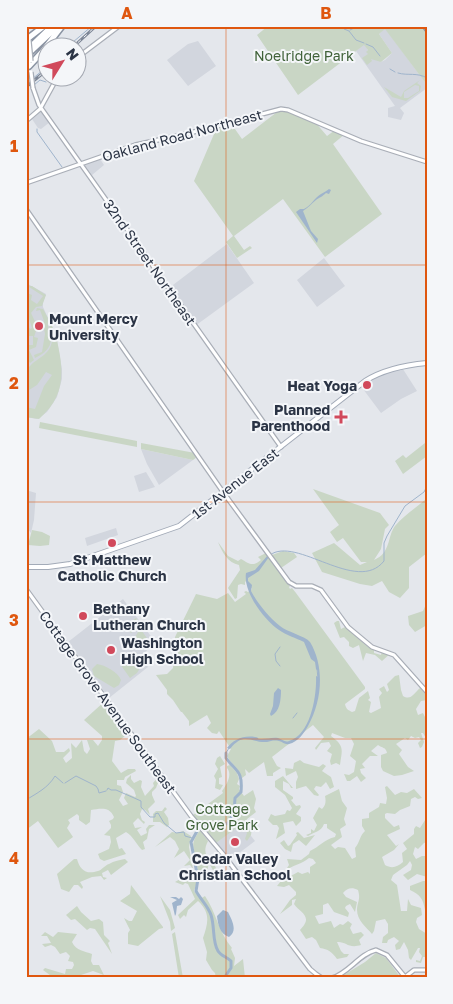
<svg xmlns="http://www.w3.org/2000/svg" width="453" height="1004" font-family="'Golos Text',sans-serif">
  <rect width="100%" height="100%" fill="#e4e7ec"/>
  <path fill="#d2d6de" d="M 385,28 L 427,85 L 427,88 L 400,108 L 404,113 L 401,120 L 388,117 L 388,108 L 395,106 L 356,51 L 364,44 L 368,50 L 367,52 L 381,62 L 385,60 L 392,53 L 379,34 Z
    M 198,41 L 216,66 L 188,86 L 167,60 L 188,44 Z
    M 41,111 L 50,122 L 41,129 L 38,128 L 32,119 Z
    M 100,159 L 104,165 L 92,175 L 84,164 Z
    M 227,244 L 254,283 L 195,326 L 169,288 Z
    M 324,258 L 345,286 L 317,307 L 297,280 Z
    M 26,283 L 46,294 L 43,302 L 43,307 L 56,335 L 62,369 L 62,379 L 57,397 L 47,412 L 37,419 L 26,417 Z
    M 401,366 L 417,391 L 401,399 L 381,413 L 360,385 L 368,379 Z
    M 141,449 L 193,460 L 159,485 L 147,464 Z
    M 146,472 L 155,487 L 139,492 L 134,476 Z
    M 26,490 L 36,493 L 34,520 L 31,533 L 26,527 Z
    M 116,528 L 118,535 L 87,546 L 85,538 Z
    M 123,599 L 156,643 L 140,656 L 148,667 L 109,698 L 68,642 Z
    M 241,823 L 255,841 L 230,860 L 216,843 Z"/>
  <path fill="#c9d6c5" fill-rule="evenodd" d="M 268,26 L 426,26 L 427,85 L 385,29 L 379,34 L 392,53 L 381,62 L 371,59 L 372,61 L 367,65 L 362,58 L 368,54 L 366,52 L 368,50 L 364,45 L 298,95 L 257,35 Z
    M 420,80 L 417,83 L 421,86 L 420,91 L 406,101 L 392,97 L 384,87 L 401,97 L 404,91 ZM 415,85 L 419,86 L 419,91 L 408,98 L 404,98 L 404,92 Z
    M 281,109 L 315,122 L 327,136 L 335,130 L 345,134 L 333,144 L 382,214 L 325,257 L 283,199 L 234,236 L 244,250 L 250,246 L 252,248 L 237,258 L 226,242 L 233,236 L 194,181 L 217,127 L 230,122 L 242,139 Z
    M 30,286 L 32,286 L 46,295 L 42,306 L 36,307 L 31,313 L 39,330 L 36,331 L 34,337 L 38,338 L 36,347 L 29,350 L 34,360 L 30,363 L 26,357 L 26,345 L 33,345 L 33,336 L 27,336 L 26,338 L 26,321 L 30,329 L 32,328 L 27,313 L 29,312 L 26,310 L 26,290 L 27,293 L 32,295 L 31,300 L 37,304 L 43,296 L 29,287 Z
    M 37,308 L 43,309 L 49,320 C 47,325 48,327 50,332 C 54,345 46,353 35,358 L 34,355 L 42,352 L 45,334 L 43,323 L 44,321 L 40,310 L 36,311 Z
    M 50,322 C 56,333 58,344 60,356 C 64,382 60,401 39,419 L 26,417 L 26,407 L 35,409 L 44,386 L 52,375 L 46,372 L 37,385 L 29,390 L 26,388 C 26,383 25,377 26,373 C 30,360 47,358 51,345 C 54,337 48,330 50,322 Z
    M 40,422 L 137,441 L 137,447 L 39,428 Z
    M 141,443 L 195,453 L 197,457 L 193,460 L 141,449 Z
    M 425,443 L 427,446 L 427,456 L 403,474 L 395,461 L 403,455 L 406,458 Z
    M 313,489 L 380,513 L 389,525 L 385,529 L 381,549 L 374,560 C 391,553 387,537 395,526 C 403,516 416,508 426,499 L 427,495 L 427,553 L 409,567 L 409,588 L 400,598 L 389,592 L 382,581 L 372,586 L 360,584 L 322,572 L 312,553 L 334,543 L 360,565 L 367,562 L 361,562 L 343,538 L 337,542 L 330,532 L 339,525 Z
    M 32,530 L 42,532 L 50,536 L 49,545 L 40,546 L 28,545 Z
    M 218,542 L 228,556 L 238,561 L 241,559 C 250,564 252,567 261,560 L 258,557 L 266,553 L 290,586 L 289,587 L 290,589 L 292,588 L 296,593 L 365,687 L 365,689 L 345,704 C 346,709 348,710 352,712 L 355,711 L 359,698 L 368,691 L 370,698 L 368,700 L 371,702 L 369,712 L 371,713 L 381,708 L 379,697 L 382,693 L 379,689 L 384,686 L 387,692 L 389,690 L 387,684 L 395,676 L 399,675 L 401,690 L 403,696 C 411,701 414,693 420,688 L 427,696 L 427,700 L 421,701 L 416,709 L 418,715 L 423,713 L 427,721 L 427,740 L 423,733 L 421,733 L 424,742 L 422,747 L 420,748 L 418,743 L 421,740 L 419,737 L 415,738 L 411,736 L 408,740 L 405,738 L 396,744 L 402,750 L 399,754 L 408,767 L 414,771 L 402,775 L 394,776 L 383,771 L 381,767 L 381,755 L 387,753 C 386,747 382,748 378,745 L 371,751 L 378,756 L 370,756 L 362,764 L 365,768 L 360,769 L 361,773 L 366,778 L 361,782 L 357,776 L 350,781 L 347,781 L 344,774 L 349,775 L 354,772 L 356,761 L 350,756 L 354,744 L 351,738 L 345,738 L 332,733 L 331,736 C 345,746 342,750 340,765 L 336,763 L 331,765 L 330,761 L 332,754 L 327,751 L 331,746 L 329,742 L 321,743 L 316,750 L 315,748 L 324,737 L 313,725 L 272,757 L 277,766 L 281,768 L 273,773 L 273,776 L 267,776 L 264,762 L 249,773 L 245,769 L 246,775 L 242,778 C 237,765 232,766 227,756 L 231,749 L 219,731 L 217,734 L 212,733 L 207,728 L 211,723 L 207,715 L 189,726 L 189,721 L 182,712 L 181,712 L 173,700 L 167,694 L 167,690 L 156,675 L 167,674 L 173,668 L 175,637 L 196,594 L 217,599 L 228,593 L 235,602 L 246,594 L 244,592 L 246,591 L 248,592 L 252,589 L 245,581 L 245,585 L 241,584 L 238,585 L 237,598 L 235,599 L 228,588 L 240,570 L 239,565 C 228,563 222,552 218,542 Z
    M 283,551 L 294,553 L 297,557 L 281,568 L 272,555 Z
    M 427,602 L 427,625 L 415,632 L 409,625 L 408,616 L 423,611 Z
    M 136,618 L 141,625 L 131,633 L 126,626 Z
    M 337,621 L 339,621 L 341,629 L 345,627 L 368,647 L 374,649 L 374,653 L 381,655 L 382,651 L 391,653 L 382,661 L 375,655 L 366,653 L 363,661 L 359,645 L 353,648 L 349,646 L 349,642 L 344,637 L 340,638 L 334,623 Z
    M 142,631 L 149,641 L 141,648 L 137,646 L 134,639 L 138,632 Z
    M 136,652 L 142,665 L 137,673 L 130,678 L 120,664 L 120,661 Z
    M 97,664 C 105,665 118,672 121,680 L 119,685 L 114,688 L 94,676 L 92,669 Z
    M 105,701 L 129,733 L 120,740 L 115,741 L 112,761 L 121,773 L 128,769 L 135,769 L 136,771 L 125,777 L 124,780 L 117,780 L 117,785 L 121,786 L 123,792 L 119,800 L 123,806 L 128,804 L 124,798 L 126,793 L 135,797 L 136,796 L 134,790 L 126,783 L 127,779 L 131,775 L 131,779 L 134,783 L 140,780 L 142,781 L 141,787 L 145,796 L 154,786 L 153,783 L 159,776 L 152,765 L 161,775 L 156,788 L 152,792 L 152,795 L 155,802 L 148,809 L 150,815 L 145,810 L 142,809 L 140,814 L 142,820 L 145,822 L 144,824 L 138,818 L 133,823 L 135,828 L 142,827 L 137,830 L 141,836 L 147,833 L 146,829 L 149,825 L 155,825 L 149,829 L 147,839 L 143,842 L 145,849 L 142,850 C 137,845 133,836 126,832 L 116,838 L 119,849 L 122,848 L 126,854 L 104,861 L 100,859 L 98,854 L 109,849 L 111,842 L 110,836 L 104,835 L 111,828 L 111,825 L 109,821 L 113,819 L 114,817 C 109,806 100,809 91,810 L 90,822 L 86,825 L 79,820 L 79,816 L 77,814 L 68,820 L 70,823 L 67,828 L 73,837 L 58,848 L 38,821 L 26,830 L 26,739 L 39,729 L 52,741 L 56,752 L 64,752 L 69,748 L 70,751 L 63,758 L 66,763 L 72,758 L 71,743 L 76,748 L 82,740 L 84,751 L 87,754 L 90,749 L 87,740 L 93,740 L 98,746 L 102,740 L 102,736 L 84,720 Z
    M 220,756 L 225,764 L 220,767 L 222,777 L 219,778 L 219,784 L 223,785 L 220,790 L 215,788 L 216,780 L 214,776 L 218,769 L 215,764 L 217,758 Z
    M 300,760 L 304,763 L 319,767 L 323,764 L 326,766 L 322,771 L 331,777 L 334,787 L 330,789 L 326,782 L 321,787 L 316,786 L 314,789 L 319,795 L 318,796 L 314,795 L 306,786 L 296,789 L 296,782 L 298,777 L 296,771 L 286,776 L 285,768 L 293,769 L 294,763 Z
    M 230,765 L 237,773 L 239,779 L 237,784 L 240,786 L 239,789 L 244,796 L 253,790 L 256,799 L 254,808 L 256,812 L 247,819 L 245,824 L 249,829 L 251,827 L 251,819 L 253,819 L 251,835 L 247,841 L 245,839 L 247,833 L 242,824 L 216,843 L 193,815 L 223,793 L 222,791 C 226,785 233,775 227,768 L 227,766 Z
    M 283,776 L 293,788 L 291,788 L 289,784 L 283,781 L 283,790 L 293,797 L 293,799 L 291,800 L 296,806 L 300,805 L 301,807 L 296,814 L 301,817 L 301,821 L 296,826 L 293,821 L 283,823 L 285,833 L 276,839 L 279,828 L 277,825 L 273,825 L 268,820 L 271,814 L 275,816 L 285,814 L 287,810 L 290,811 L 292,808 L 285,795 L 275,787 L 275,781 Z
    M 387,786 L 395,795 L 401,792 L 407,793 L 414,789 L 422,798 L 418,799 L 415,797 L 411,799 L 410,806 L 400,810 L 395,814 L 387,813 L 385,814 L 385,818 L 394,827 L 399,825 L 400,829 L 387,835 L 396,846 L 399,844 L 394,850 L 382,857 L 385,865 C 392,869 397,867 403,862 L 402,853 L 407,849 L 403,843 L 414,834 L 414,829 L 416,826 L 420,828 L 427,817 L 427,842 L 424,843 L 418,849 L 415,847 L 413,854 L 416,859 L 422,856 L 427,856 L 427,877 L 417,874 L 408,880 L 403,875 L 411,870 L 412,865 L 410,861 L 407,865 L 393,875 L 391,880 L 397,885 L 401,911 L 407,911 L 408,899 L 411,905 L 421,908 L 422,915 L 417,918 L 416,922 L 419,929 L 427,934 L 427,957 L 423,957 L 421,963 L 416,962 L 416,960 L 420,961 L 422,956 L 419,952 L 420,948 L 418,948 L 411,960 L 409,958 L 408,950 L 404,942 L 400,949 L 396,950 L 395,945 L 399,941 L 394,937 L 388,940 L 387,943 L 382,943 L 383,937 L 388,933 L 388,924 L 385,919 L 376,921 L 374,931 L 372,934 C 366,927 357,920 357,910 C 357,902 361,900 358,890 C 352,887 347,888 343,893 L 346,897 L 357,902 L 355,912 L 350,904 L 346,906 L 345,908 L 349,913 L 348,917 L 334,912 L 328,903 L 323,905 L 323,914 L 315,916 L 319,924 L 331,921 L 334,928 L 340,924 L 343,925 L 348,921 L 352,924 L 350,928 L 353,934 L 361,932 L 364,935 L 359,940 L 361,945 C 348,949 346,941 337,942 L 341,951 L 344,954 L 349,954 L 347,957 L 337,959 C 332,952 328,949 320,948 L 316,940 L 312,937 L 306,939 L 300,930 C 314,916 300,913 294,904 L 296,899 L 292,900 L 292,905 L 280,914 L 290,900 L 296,895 L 296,892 L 289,885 L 284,887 L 277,886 L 284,877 L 289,877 L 298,872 L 302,874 L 308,872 L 310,874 L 310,867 L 316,863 L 313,859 L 309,858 C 302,864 293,865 285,871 L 289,865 L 287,859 L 301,860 L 309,854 L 310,851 C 319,847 325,839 335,837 L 336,834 L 327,828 L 327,824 L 324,824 C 321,832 314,832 308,836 L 306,835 L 311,833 L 311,829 L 314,831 L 317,825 L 313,818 L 319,807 L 322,809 C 326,805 326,801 325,796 L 339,789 L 342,801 L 347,808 L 344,819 L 346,825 L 340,829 L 342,837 L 331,845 L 335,849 L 338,847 L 345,848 L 352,859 L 356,857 L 355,848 C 360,842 360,835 365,831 L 362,826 L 362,819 L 369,818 L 369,813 L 379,807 L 380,803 L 386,804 L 387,798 L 385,787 Z
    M 165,807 L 167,809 L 164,812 L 168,818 L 169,825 L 167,827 L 160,822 L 153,822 L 153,814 L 156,811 L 162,811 Z
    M 200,830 L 208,841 C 200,857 212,858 217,870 L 214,872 L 209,863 L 207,871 L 198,881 C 197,876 198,870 197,865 C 194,848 189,845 200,830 Z
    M 183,831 L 191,836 L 189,847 L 193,869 L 190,865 L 184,866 L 190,860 L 184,851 L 174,858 L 179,849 L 175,841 L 170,837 L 155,847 L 172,832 L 177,833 Z
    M 298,832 L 304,838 L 315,835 L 306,846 L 299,840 L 293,844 L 291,852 L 285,849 L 280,843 L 284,840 L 288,846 L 290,845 L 297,835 L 296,833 Z
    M 74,859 L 77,859 C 80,870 86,875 98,871 C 102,870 105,865 109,864 C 114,861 120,860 125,859 L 128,862 L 111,875 L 108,870 L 102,873 L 103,877 L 107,878 L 104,880 L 101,876 L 92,877 L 80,882 L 83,887 L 82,889 L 78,885 L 74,885 L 69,892 L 61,889 L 57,874 Z
    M 194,874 L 197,882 L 194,891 L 200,899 L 205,896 C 216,912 219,933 232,948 L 231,949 L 235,958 L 234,966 L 243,959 L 245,978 L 216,978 L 215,973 L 212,970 L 206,960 L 207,952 L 203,938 C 208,923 211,913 198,901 L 188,910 L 186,917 L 184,915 L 180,919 L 178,915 L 195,899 L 188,884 L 185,883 L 183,885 L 175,882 L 182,878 L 184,879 L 189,878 Z
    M 423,881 L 427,881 L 427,909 L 425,910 C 423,898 420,895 410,890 L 410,886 Z
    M 131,885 L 163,927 L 163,928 L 159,929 L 138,946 L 128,944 L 128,933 L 130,930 L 124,918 L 129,921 L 132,921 L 137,911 L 120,901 L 130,894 Z
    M 160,896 L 170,910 L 175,928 L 171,931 L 170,922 Z
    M 77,906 L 81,912 L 91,921 L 99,919 L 103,922 L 104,935 L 110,941 L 108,943 L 112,954 L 95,929 L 90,928 L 87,930 L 75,919 L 71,920 L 66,915 Z
    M 45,932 L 53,937 L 58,932 L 77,934 L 72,942 C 76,951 85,951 92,954 L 91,961 L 93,965 L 99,965 L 104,975 L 93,971 L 72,978 L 54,978 L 43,970 L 45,968 L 65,974 L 66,969 L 72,969 L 74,965 L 73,962 L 68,961 L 70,956 L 66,952 L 60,954 L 55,947 L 51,945 L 45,947 L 42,944 L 51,943 L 47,936 L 41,936 Z
    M 175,932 L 183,978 L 179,978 L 172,934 Z
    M 376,953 L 386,958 L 401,978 L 339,978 L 365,962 Z"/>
  <path fill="#9fb4cc" d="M 329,189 L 331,190 L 329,194 L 326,193 C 322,197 320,197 316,200 C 311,204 308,208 303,211 L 311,231 L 318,239 L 317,243 L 296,212 L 300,209 L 304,209 C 311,206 315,197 321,194 C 324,192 327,191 329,189 Z
    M 268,555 L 269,557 L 259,571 L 248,578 L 248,581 L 252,585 L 251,591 C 258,604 269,617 280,626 C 287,632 305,636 310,642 C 325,667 322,701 308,726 C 304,733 298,742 289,744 C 285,745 283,742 279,741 C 274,740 271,741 267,742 C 251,743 244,731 230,749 L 227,748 C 233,740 243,735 255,737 C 261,738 255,739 262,739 C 267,739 273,737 278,738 C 282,739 285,743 289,741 C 311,735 317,694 316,676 L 318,677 L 318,671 L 316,669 L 315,662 L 311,659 L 304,642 C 296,638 286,635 279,630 C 264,620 243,592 246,573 L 255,570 Z
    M 278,688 L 281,690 C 281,699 280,712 271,716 L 270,714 L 273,706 L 274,693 Z
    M 170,897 L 176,897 L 179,899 L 181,897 L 183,899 L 181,905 L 177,906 L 176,914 L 175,916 L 172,903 L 177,900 Z
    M 223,910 L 228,912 C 232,920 238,931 229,937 C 220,934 218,925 217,916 Z"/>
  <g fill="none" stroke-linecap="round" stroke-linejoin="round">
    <path stroke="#9fb4cc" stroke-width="1" d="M 342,26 L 344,29 L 349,31 L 356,40 L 364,43
      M 350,30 L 358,26
      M 366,44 L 373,47 L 380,56
      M 66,48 L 92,26
      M 390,69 L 395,72
      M 398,73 C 408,76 417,72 427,78
      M 26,84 L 48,66
      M 34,85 L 40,80 L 46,82
      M 37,129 L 37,132 L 62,167
      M 270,555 C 296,535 357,595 384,561 L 384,543 L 387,536 L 405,506 L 424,492 L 426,488 L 427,472
      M 280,666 L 276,661 L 275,654 L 280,647
      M 317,668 L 318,679
      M 293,718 L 297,713
      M 226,753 L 229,748
      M 65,783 L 76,776 L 96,786 L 98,789 L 99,793 L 106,791
      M 107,790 L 108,788 L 111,790 L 116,790 L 141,801 L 141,807 L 150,817 L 155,817 L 155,814 L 158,813 L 164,823 L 176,833 L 184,832 L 185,836 L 192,838
      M 26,800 C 37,793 48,788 55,776 L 63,783"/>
    <path stroke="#9fb4cc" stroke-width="3" d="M 224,978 L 231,968 L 231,961 C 227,957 221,956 218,951 C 212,941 215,927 211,915 C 208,906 201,900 196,891 L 198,879 L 191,842 L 201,824 L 223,826 L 229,822 L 234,812 L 235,798 L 241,792 C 243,770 236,772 226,758 L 226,753"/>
    <g stroke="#a9aeb7" stroke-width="5.5">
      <path id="secondary" d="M 78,57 L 119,26
        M 33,88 L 39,105 L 281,447
        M 26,121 L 40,109 L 57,78
        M 26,183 L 135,145 L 186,134 L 281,109 L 288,110 L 361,141 L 427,162
        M 26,209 L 223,492 L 289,582 L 296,586 L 312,586 L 321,590 L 348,627 L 372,647 L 394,655 L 427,692
        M 26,589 L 191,816 L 223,854 L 310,969 L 316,974 L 322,978
        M 405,977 L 414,970 L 427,970
        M 332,978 C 349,973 359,954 376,950 L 387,955 L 405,977"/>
    </g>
    <g stroke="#a3abb8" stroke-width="6">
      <path id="primary" d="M 26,567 L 48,567 L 70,564 L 179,526 L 365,381 C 384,369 405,365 427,363"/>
    </g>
    <g stroke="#8b94a3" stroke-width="8">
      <path id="highway" d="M 426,26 L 427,28
        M 26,40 L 44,26
        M 27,50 L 52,26
        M 26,56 L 58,26
        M 29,66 L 42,52 L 62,26"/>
    </g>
    <use href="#secondary" stroke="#fff" stroke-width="3"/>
    <use href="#primary" stroke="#fff" stroke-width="4"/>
    <use href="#highway" stroke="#fff" stroke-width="5"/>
    <g stroke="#7d8696" stroke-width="3">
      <path id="rail" d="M 72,48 L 96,26
        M 26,87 L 48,69"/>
    </g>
    <use href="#rail" stroke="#f4f6f9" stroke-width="1" stroke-dasharray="4" stroke-linecap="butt"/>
    <g stroke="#a9aeb7" stroke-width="5.5" stroke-linecap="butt">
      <path id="secondary-bridge" d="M 29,40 L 31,61
        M 27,42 L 29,63
        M 31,72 L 33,88"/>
    </g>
    <use href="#secondary-bridge" stroke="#fff" stroke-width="3"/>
  </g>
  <path fill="none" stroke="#df570f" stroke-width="1" stroke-opacity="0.55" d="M 226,26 L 226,978M 26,265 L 427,265M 26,502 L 427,502M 26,739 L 427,739"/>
  <g fill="#d1495b" stroke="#f4f6f9" stroke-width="2">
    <circle cx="39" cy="326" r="5"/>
    <circle cx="367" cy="385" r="5"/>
    <path d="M338.5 409.5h5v5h5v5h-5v5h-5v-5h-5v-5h5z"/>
    <circle cx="112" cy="543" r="5"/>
    <circle cx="83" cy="616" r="5"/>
    <circle cx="111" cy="650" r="5"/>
    <circle cx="235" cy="842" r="5"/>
  </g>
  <g text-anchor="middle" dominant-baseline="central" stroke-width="4" stroke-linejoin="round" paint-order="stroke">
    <g font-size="14" fill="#3f6138" stroke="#f4f6f9">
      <text x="304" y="55">Noelridge Park</text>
      <text x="222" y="808">Cottage<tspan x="222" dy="16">Grove Park</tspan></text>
    </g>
    <g font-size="14" fill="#2b3445" stroke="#f4f6f9">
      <text transform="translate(182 135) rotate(-15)">Oakland Road Northeast</text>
      <text transform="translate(150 262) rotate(55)">32nd Street Northeast</text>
      <text transform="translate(235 483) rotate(-38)">1st Avenue East</text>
      <text transform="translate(108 702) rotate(54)">Cottage Grove Avenue Southeast</text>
    </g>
    <g font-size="14" font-weight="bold" fill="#2b3445" stroke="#f4f6f9" text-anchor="start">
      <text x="49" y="318">Mount Mercy<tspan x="49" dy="16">University</tspan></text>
      <text x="357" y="385" text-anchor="end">Heat Yoga</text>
      <text x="330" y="409" text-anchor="end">Planned<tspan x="330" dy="16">Parenthood</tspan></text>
      <text x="112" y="559" text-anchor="middle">St Matthew<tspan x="112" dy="16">Catholic Church</tspan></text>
      <text x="93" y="608">Bethany<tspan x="93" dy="16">Lutheran Church</tspan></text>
      <text x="121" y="642">Washington<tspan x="121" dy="16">High School</tspan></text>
      <text x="235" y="858" text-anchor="middle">Cedar Valley<tspan x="235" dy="16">Christian School</tspan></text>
    </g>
  </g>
  <rect width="453" height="1004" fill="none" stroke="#f4f6f9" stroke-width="55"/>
  <g transform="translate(62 62) rotate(53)"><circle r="24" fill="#f4f6f9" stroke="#a4a8b1"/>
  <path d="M0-4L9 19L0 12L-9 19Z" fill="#d1495b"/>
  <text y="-8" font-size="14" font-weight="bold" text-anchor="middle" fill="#2b3445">N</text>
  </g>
  <rect x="28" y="28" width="398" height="948" fill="none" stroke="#df570f" stroke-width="2"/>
  <g font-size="16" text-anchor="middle" font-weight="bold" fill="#df570f">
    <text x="127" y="19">A</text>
    <text x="326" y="19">B</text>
    <text x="14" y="152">1</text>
    <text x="14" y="389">2</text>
    <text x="14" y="626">3</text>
    <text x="14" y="864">4</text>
  </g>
</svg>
